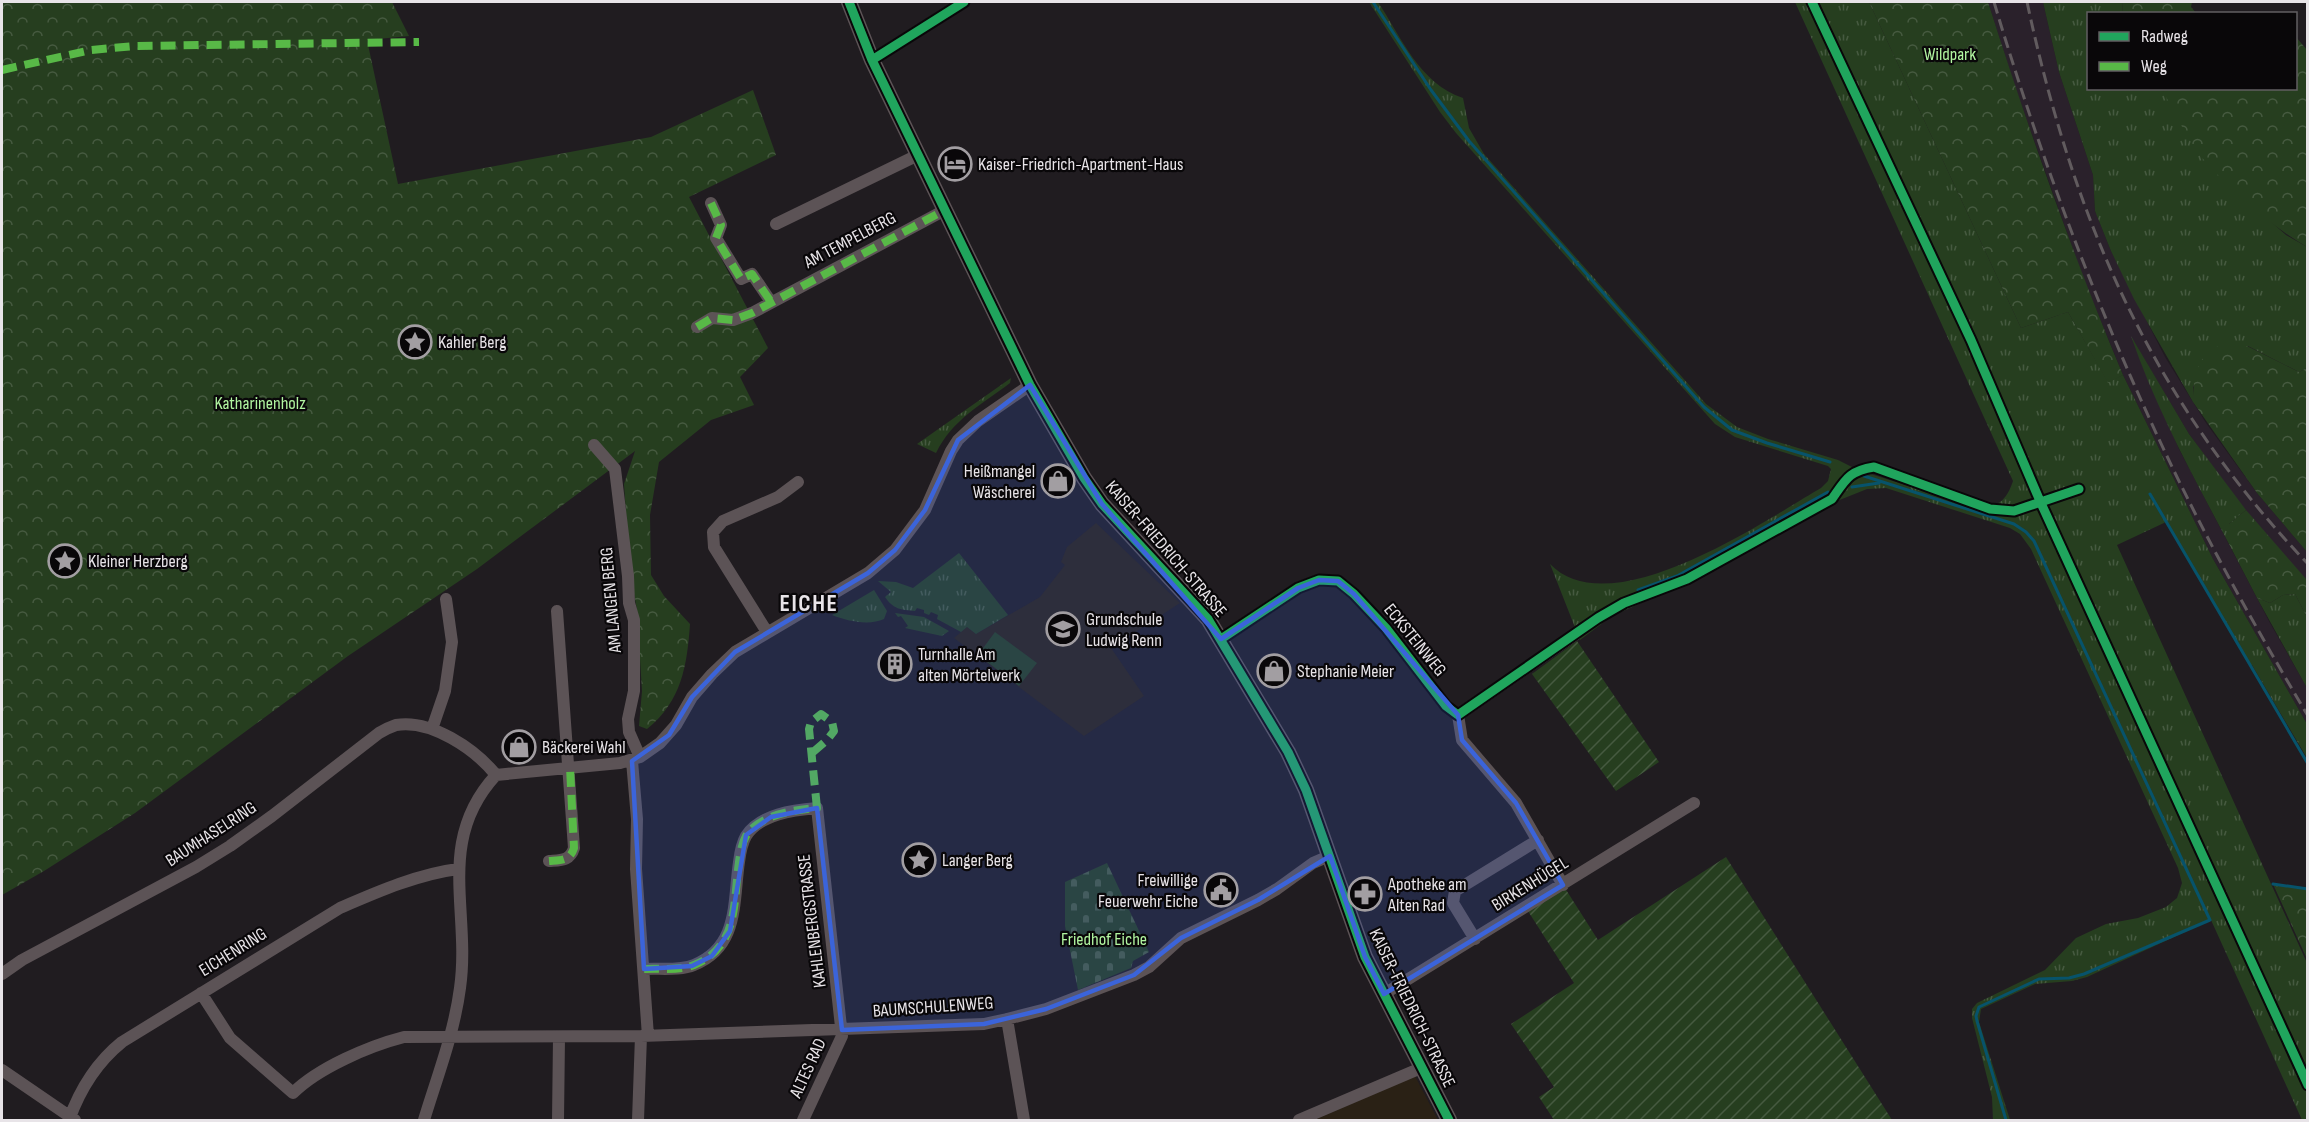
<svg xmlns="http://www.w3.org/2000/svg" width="2309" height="1122" font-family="'Sofia Sans Condensed',sans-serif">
  <defs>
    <pattern id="grass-tufts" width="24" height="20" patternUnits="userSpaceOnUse" patternTransform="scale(1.5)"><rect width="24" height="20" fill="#263e1f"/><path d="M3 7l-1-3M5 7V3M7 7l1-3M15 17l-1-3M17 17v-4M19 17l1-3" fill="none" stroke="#465a40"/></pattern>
    <pattern id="forest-crowns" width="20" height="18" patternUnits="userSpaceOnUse" patternTransform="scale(1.5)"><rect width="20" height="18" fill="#263e1f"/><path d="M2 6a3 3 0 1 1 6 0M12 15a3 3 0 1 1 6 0" fill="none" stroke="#465a40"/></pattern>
    <pattern id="cemetery-stones" width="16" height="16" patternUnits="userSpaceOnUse" patternTransform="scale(1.5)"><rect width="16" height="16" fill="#263e1f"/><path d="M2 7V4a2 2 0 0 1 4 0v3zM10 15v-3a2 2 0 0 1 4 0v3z" fill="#465a40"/></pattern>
    <pattern id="garden-furrows" width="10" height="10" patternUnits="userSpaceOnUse" patternTransform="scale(1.5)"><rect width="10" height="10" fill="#263e1f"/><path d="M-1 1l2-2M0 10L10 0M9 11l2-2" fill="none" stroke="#465a40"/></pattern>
  </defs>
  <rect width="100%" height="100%" fill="#201c20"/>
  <path fill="#2a2115" d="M 1096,523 L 1180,603 L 1111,648 L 1144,696 L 1084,736 L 954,638 L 967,627 L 976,634 L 1040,597 L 1065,565 L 1061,562 L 1067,547 Z
    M 1415,1076 L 1438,1120 L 1314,1120 Z"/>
  <path fill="#2a212b" d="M 1988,2 L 2043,2 L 2059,72 L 2093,175 L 2095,211 L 2111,251 L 2165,357 L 2206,423 L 2257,493 L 2307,552 L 2307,580 L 2283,555 L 2242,506 L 2189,434 L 2133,340 L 2179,449 L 2270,623 L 2307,688 L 2307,724 L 2213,559 L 2123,375 L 2084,280 L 2015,87 Z"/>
  <path fill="url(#grass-tufts)" d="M 1369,2 L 1378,2 C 1401,37 1420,84 1463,98 L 1469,128 L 1484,154 L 1706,404 L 1737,427 L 1768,439 L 1838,460 L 1858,470 L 1975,507 C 1997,508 2006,502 2013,481 L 1795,2 L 1869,2 L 2021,328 L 2068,312 L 2108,382 L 2123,375 L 2213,559 L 2307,724 L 2307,758 L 2259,677 L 2252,665 L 2250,666 L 2166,522 L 2117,545 L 2307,963 L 2307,1120 L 2302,1120 L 2211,920 L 2087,977 L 2072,981 L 2035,984 L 1981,1009 L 1979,1022 L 2010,1120 L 1993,1120 L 1992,1097 L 1972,1018 L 1972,1009 L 1977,1003 L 2045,970 L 2076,938 L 2106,924 L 2138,918 L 2166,907 L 2177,898 L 2182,883 L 2178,868 L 2031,549 L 2020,534 L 2010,528 L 1886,488 L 1867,489 L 1832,503 L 1688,582 L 1612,616 L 1580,640 L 1550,564 C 1610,627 1764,521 1821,488 L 1828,481 L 1831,469 L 1828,466 L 1735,437 L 1715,424 L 1456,133 L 1440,112 Z
    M 2043,2 L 2122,2 L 2123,13 L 2088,14 L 2088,88 L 2162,89 L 2229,185 L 2286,235 L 2307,247 L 2307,368 L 2299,372 L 2248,346 L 2193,386 L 2193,402 L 2134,299 L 2111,251 L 2095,211 L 2093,175 L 2059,72 Z
    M 2131,336 L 2189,434 L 2246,510 L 2229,524 L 2229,544 C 2193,476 2156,409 2131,336 Z
    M 1011,378 L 1010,383 C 982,404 952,420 936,453 L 917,444 Z
    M 959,553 L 1008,615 L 976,634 L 967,627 L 961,632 L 937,619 L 938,615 L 931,612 L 929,615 L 924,613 L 924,610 L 917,608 L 915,611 C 901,610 893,609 885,597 L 891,592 L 878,581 L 896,582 L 913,588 Z
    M 874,590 L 887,611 L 884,619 C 869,626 847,621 832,615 Z
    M 2295,594 L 2307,617 L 2307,688 L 2257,598 L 2270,603 L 2283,595 Z
    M 895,613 L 924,617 L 949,631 L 942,636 L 905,628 L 908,626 L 901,616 L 898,617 Z"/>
  <path fill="url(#forest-crowns)" d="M 2,2 L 392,2 L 409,36 L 367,40 L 398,184 L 651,137 L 753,90 L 776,155 L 689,197 L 768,348 L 740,377 L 754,405 L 711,420 L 659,462 L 650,515 L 651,575 L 664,596 L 690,624 C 687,665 682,701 647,729 L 639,726 L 642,691 L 637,610 L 630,571 L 624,484 L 635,451 L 477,569 L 348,656 L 135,813 L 44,871 L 2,895 Z
    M 1869,2 L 1988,2 C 2028,128 2072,253 2123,375 L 2108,383 L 2068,312 L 2021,328 Z
    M 2122,2 L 2192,2 L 2191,7 L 2196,13 L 2123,13 Z
    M 2296,37 L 2307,50 L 2307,247 C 2271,226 2232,192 2204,160 C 2190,144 2172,108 2162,89 L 2296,88 Z
    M 2222,345 L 2234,350 L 2247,346 L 2299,372 L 2307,368 L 2307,552 L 2257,493 L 2193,402 C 2193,379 2197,352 2222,345 Z
    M 2246,510 L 2307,580 L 2307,617 L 2295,594 L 2283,595 L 2270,603 L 2257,598 L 2229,544 L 2229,524 Z
    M 2273,884 L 2307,889 L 2307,959 Z"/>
  <path fill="url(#cemetery-stones)" d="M 1107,863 L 1149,952 L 1133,961 L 1131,968 L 1078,990 L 1065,926 L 1065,882 Z"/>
  <path fill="url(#garden-furrows)" d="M 1577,641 L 1659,762 L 1616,791 L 1532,674 Z
    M 1726,857 L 1892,1120 L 1554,1120 L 1539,1097 L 1554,1087 L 1511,1024 L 1574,983 L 1526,908 L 1563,885 L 1598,940 Z"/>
  <path fill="#263e1f" d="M 995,632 L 1037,663 L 1019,686 L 978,655 Z"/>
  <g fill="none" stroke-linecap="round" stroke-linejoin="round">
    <path stroke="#07536b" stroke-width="3" d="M 1373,2 L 1431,90 L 1469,141 L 1704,407 L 1732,430 L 1767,443 L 1830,462
      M 1864,476 L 2014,524 L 2026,532 L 2034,541 L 2210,920 L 2084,974 L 2069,978 L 2039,979 L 1979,1007 L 1976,1016 L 1977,1021 L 2006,1120
      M 1852,487 L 1879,483
      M 2150,494 L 2308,764
      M 1638,590 L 1677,576 L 1828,492
      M 2273,884 L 2308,889"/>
    <path stroke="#5c5356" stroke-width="12" d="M 872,60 L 964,2
      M 711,203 L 721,225 L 716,238 L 741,279 L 752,274 L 771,302
      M 776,224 L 918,155
      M 697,327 L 712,318 L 733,320 L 752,313 L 945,210
      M 594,445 L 615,469 L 628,576 L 629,603 L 634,620 L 634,691 L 628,719 L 629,732 L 640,757
      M 767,632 L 714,547 L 713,532 L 723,521 L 778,497 L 798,482
      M 1221,639 L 1298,588 L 1319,580 L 1338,581 L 1354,594 L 1386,628 L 1446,706 L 1458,715 L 1462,740 L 1516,803 L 1563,885
      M 1458,715 L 1576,634
      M 432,729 L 445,691 L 452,642 L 446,599
      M 632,761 L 637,819 L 636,869 L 648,1036
      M 496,775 L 620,763 L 640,757 L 660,743 L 676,725 L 692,697 L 712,674 L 735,652 L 868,573 L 895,550 L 925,510 L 951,451 L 958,440 L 978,421 L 1030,385
      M 549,861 C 561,860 570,861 574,848 L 557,611
      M 1475,939 L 1453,903 L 1455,891 L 1538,840
      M 644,969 C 659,968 680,971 694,965 C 739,947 733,903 739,862 C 740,854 742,843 746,836 C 760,814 794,810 817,808 L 842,1036 L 803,1120
      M 2,974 L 22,960 L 196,867 L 230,846 L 272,816 L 379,733 C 384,730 390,727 396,725 C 431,719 475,749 496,775
      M 201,993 L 230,1038 L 293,1093 C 318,1068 369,1046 404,1037 L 641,1036 L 984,1024 L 1007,1019 L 1046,1009 L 1134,975 L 1149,967 L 1181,938 L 1258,900 L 1277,889 L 1313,863 L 1329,856
      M 1384,994 L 1694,803
      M 1007,1019 L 1024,1120
      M 2,1070 L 75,1120
      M 69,1120 C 80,1089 96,1063 122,1042 L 340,908 C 377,892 418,874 458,869
      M 424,1120 C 437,1077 454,1034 460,988 C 471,911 435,841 496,775
      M 558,1120 L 559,1037
      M 638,1120 L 641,1036
      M 1299,1120 L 1421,1068"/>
    <path stroke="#5c5356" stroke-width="16" d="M 849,2 L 872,60 L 1030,385 L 1084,478 L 1102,504 L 1208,619 L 1288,752 L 1306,790 L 1365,957 L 1449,1120"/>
    <path stroke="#615b5e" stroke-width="3" stroke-dasharray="12 6" stroke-linecap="butt" d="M 1994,2 C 2040,156 2096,306 2165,452 C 2208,543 2257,630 2308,716
      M 2027,2 C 2074,221 2151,399 2308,564"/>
    <path stroke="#58b947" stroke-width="8" stroke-dasharray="15 8" stroke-linecap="butt" d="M 2,70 L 91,50 L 134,46 L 419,42
      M 711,203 L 721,225 L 716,238 L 741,279 L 752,274 L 771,302
      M 697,327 L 712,318 L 733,320 L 752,313 L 945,210
      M 549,861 C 561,860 570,861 574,848 L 570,767
      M 644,969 C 659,968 680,971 694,965 C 739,947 733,903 739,862 C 740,854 742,843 746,836 C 760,814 794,810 817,808 L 809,729 L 811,722 L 821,714 L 832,722 L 834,731 L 827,740 L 812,753"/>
    <g stroke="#090709" stroke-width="13">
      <path id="cycleway" d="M 849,2 L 872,60 L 1030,385 L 1084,478 L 1102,504 L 1208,619 L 1288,752 L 1306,790 L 1365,957 L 1449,1120
        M 1812,2 L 1971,340 L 2040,501 L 2308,1085
        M 872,60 L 964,2
        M 1221,639 L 1298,588 L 1319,580 L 1338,581 L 1354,594 L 1386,628 L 1446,706 L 1458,715 L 1598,618 L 1624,603 L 1687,579 L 1832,499 C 1846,479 1849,471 1874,467 L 1990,509 L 2014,511 L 2079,489"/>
    </g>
    <use href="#cycleway" stroke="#20a55d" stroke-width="9"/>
  </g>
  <path fill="#3b64da" fill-opacity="0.2" stroke="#3b64da" stroke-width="4.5" stroke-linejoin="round" d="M 1030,385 L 1102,504 L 1221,639 L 1298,588 L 1319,580 L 1338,581 L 1354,594 L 1458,715 L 1462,740 L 1516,803 L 1563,885 L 1384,994 L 1365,957 L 1330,856 L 1258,900 L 1181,938 L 1134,975 L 1046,1009 L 984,1024 L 842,1030 L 817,808 L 771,817 L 746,835 L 730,931 L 712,956 L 692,966 L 644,969 L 632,761 L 669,735 L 692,697 L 735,652 L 868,573 L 895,550 L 925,510 L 958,440 Z"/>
  <defs>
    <g id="hotel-ring" transform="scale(1.725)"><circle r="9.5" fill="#090709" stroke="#a29ea2" stroke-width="1.5"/><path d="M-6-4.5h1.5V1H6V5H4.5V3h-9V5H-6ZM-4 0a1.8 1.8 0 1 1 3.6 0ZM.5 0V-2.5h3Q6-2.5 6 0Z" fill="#a29ea2"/></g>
    <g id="sight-ring" transform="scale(1.725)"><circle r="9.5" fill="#090709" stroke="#a29ea2" stroke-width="1.5"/><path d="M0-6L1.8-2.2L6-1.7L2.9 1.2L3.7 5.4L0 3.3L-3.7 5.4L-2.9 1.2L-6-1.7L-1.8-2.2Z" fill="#a29ea2"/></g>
    <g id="shop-ring" transform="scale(1.725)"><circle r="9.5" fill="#090709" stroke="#a29ea2" stroke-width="1.5"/><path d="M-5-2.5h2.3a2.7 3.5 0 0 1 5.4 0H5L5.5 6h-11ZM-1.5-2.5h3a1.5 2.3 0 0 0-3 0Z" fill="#a29ea2"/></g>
    <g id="school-ring" transform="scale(1.725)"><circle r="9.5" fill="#090709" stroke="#a29ea2" stroke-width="1.5"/><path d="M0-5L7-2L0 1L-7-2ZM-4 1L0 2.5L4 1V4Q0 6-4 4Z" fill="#a29ea2"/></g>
    <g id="building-ring" transform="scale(1.725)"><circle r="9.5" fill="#090709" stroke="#a29ea2" stroke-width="1.5"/><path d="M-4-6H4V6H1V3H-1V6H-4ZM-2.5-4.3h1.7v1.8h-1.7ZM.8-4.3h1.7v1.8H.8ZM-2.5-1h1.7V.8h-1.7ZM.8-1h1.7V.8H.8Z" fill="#a29ea2"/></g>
    <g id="civic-ring" transform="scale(1.725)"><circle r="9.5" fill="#090709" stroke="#a29ea2" stroke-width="1.5"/><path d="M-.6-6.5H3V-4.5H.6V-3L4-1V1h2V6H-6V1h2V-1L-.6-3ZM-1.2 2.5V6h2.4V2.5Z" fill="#a29ea2"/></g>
    <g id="pharmacy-ring" transform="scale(1.725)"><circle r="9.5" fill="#090709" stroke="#a29ea2" stroke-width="1.5"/><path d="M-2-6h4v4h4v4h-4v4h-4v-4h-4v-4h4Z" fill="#a29ea2"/></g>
  </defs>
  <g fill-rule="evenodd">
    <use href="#hotel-ring" x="955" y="164"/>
    <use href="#sight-ring" x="415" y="342"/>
    <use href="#shop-ring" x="1058" y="481"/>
    <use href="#sight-ring" x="65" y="561"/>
    <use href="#school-ring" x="1063" y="629"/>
    <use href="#building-ring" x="895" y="664"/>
    <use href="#shop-ring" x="1274" y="671"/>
    <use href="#shop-ring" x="519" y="747"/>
    <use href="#sight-ring" x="919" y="860"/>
    <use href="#civic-ring" x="1221" y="890"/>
    <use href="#pharmacy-ring" x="1365" y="894"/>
  </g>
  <g text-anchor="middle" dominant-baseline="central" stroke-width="4.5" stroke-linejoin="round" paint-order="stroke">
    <g font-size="18" fill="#b1f5a0" stroke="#090709">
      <text x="1950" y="54">Wildpark</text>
      <text x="260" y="403">Katharinenholz</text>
      <text x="1104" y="939">Friedhof Eiche</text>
    </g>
    <g font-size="18" fill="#e8e4e8" stroke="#090709" text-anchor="start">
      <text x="978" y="164">Kaiser-Friedrich-Apartment-Haus</text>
      <text x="438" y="342">Kahler Berg</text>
      <text x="1035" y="471" text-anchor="end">Heißmangel<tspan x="1035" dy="21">Wäscherei</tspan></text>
      <text x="88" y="561">Kleiner Herzberg</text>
      <text x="1086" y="619">Grundschule<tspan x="1086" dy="21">Ludwig Renn</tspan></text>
      <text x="918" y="654">Turnhalle Am<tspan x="918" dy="21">alten Mörtelwerk</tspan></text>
      <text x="1297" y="671">Stephanie Meier</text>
      <text x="542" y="747">Bäckerei Wahl</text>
      <text x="942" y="860">Langer Berg</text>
      <text x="1198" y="880" text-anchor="end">Freiwillige<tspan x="1198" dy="21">Feuerwehr Eiche</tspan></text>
      <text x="1388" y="884">Apotheke am<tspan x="1388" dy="21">Alten Rad</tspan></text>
    </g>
    <g font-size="18" fill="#e8e4e8" stroke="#090709">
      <text transform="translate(850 240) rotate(-28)">AM TEMPELBERG</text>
      <text transform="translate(1166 549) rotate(49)">KAISER-FRIEDRICH-STRASSE</text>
      <text transform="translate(611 600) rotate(-95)">AM LANGEN BERG</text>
      <text transform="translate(1415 640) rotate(51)">ECKSTEINWEG</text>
      <text transform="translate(211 834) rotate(-33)">BAUMHASELRING</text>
      <text transform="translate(1530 884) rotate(-32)">BIRKENHÜGEL</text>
      <text transform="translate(812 921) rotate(-97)">KAHLENBERGSTRASSE</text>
      <text transform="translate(233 952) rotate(-32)">EICHENRING</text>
      <text transform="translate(933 1007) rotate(-4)">BAUMSCHULENWEG</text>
      <text transform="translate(1412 1008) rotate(64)">KAISER-FRIEDRICH-STRASSE</text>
      <text transform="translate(808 1068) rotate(-65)">ALTES RAD</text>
    </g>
    <g font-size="24" font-weight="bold" letter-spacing="1.5" fill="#e8e4e8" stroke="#090709">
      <text x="809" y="603">EICHE</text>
    </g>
  </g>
  <rect width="2309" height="1122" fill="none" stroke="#e8e4e8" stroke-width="6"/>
  <rect x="2087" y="12" width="210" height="78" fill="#090709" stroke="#625f62" stroke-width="1.5"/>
  <rect x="2099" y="32" width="30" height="9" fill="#20a55d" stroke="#625f62" stroke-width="1.5"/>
  <text x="2141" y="42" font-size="18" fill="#e8e4e8">Radweg</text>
  <rect x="2099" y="62" width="30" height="9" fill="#58b947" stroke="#625f62" stroke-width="1.5"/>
  <text x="2141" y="72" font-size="18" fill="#e8e4e8">Weg</text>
</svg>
